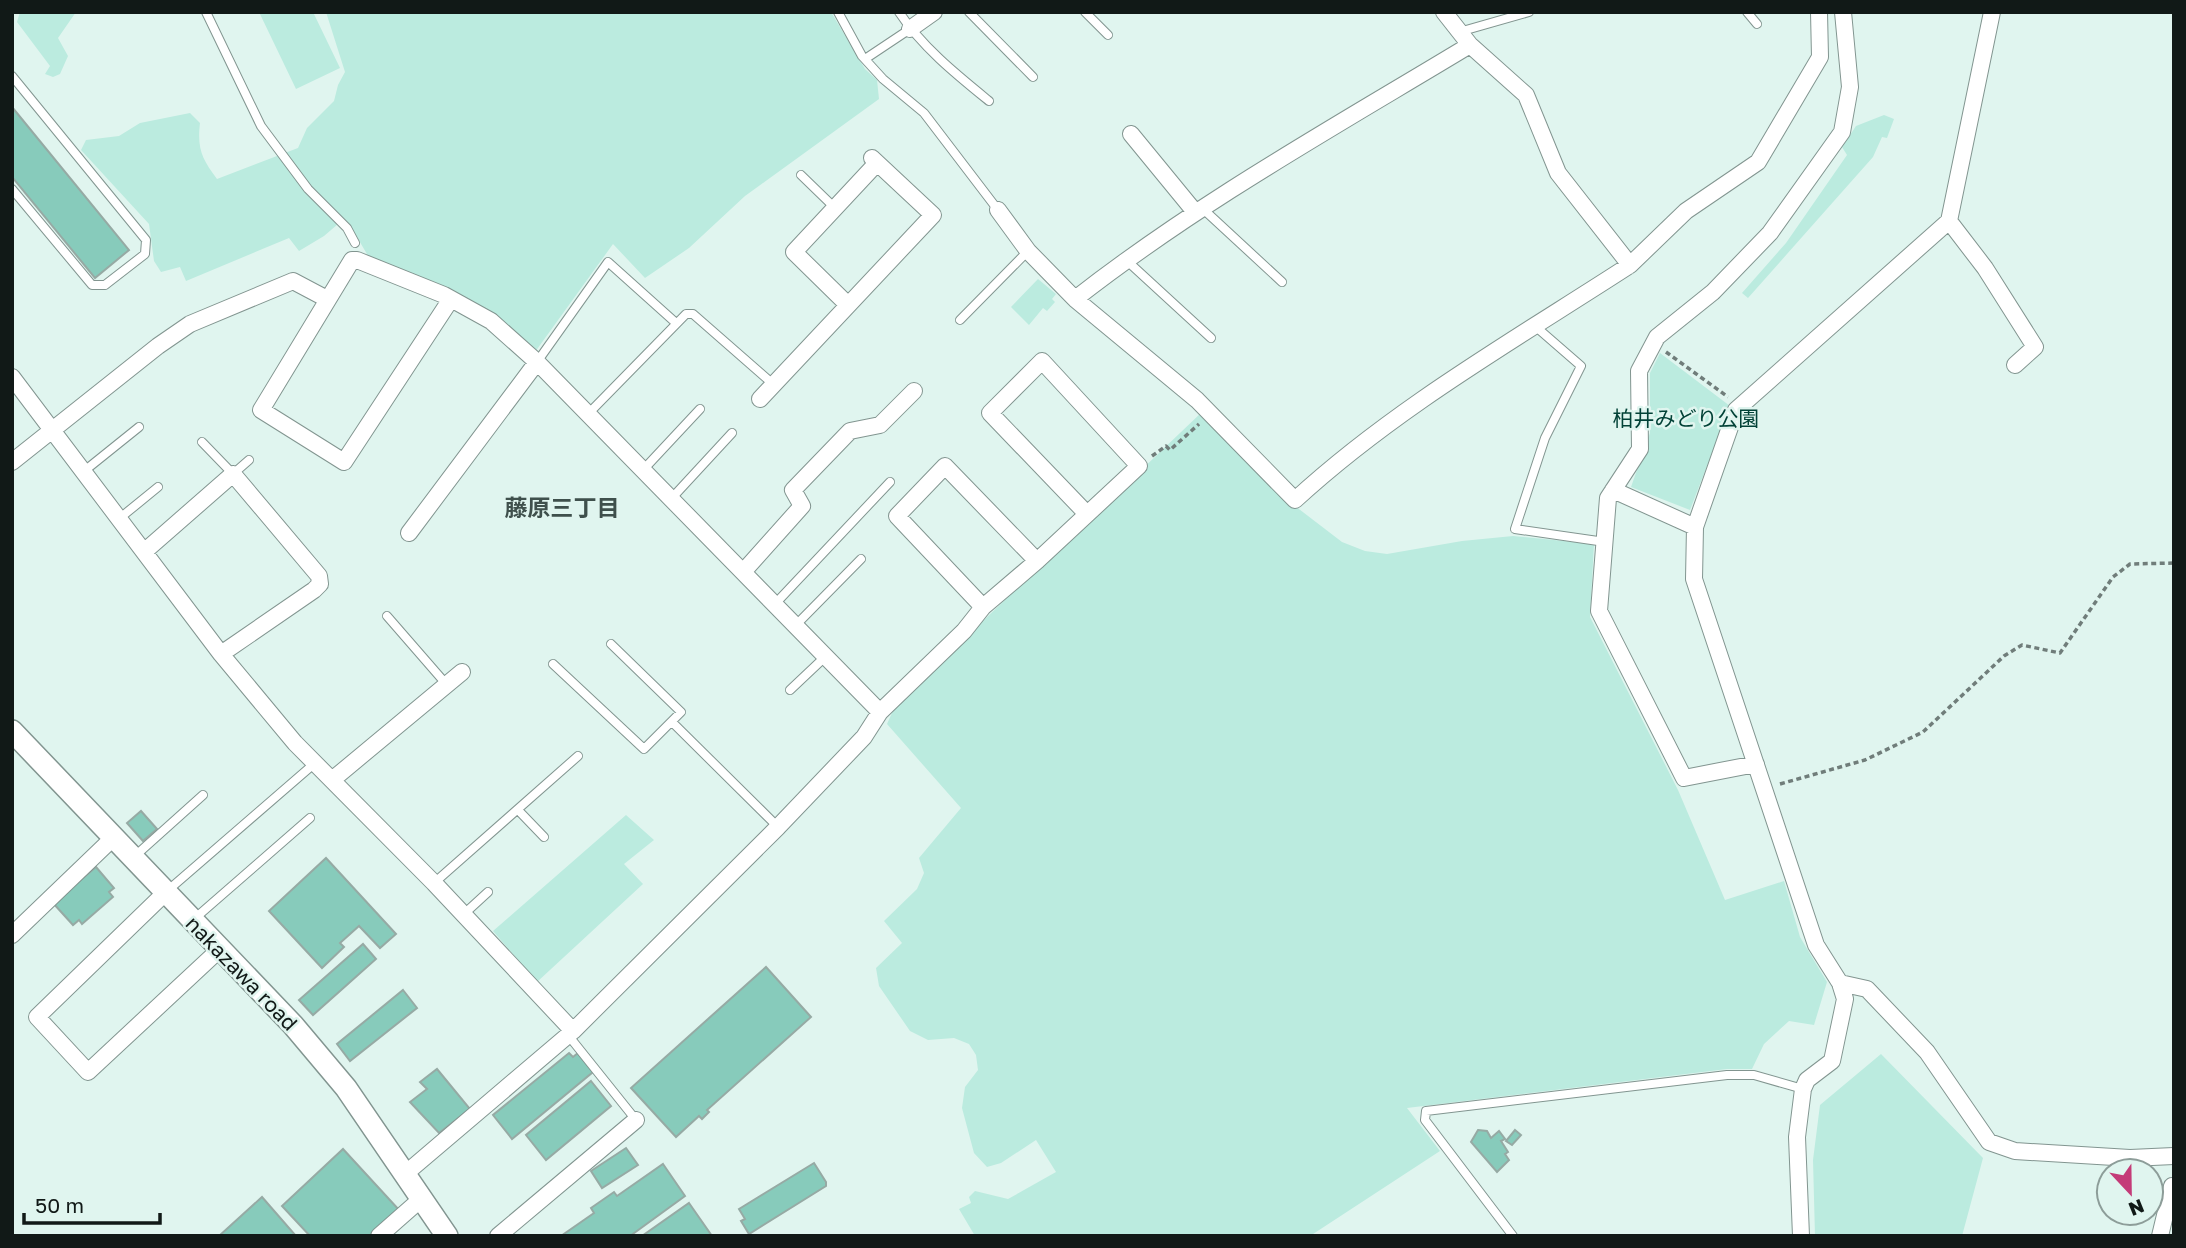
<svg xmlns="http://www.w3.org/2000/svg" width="2186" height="1248" font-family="'Golos Text','Noto Sans JP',sans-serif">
  <rect width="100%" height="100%" fill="#e0f5ef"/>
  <path fill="#bbebdf" d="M 20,12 L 76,12 L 58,38 L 68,56 L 60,74 L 53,77 L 45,74 L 50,66 L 17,22 Z
    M 259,12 L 313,12 L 340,68 L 296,89 Z
    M 326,12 L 831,12 L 865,69 L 877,80 L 879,99 L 745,196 L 689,248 L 645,278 L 613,244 L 535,352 L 371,261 L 357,237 L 338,224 L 324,236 L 299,251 L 289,238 L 186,281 L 180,267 L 161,272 L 154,261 L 149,224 L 81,150 L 86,140 L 119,136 L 140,123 L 190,113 L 200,123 C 197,149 202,159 217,179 L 298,148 L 307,128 L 334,101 L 338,85 L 345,72 Z
    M 1884,115 L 1894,119 L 1887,138 L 1882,137 L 1873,157 L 1748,298 L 1742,293 L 1786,243 L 1847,155 L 1842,147 L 1856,126 Z
    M 1038,279 L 1056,294 L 1052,299 L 1055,302 L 1047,311 L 1043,308 L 1029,325 L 1011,307 Z
    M 1660,353 L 1730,406 L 1690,510 L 1631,487 L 1650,433 L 1650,373 Z
    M 1202,412 L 1295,506 L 1342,542 L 1365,551 L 1387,554 L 1462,541 L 1513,536 L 1594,544 L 1590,617 L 1678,790 L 1725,900 L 1784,881 L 1800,937 L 1827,982 L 1814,1025 L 1789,1021 L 1764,1044 L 1752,1069 L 1727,1069 L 1407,1108 L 1440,1151 L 1310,1236 L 975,1236 L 959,1209 L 971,1203 L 969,1197 L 975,1191 L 1008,1199 L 1056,1172 L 1036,1140 L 1001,1163 L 987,1167 L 974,1153 L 962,1108 L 965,1087 L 978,1070 L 976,1055 L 969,1044 L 954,1038 L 928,1040 L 910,1031 L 879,986 L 876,968 L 902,943 L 884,921 L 917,889 L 924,873 L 919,858 L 961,808 L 887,724 L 896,704 Z
    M 626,815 L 654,840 L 624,864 L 643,884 L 537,982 L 493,931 Z
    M 1881,1054 L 1983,1158 L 1962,1236 L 1815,1236 L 1813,1160 L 1820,1105 Z"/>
  <path fill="#87cbbb" stroke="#96aaa4" stroke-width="2" d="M 12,107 L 129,250 L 95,278 L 12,177 Z
    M 141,811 L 157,829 L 143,841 L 127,823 Z
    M 326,858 L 396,934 L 380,948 L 359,926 L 340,943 L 344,947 L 322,968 L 269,911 Z
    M 96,867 L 114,888 L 109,892 L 113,897 L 82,924 L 79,920 L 73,925 L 53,903 Z
    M 363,944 L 376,959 L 313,1015 L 299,1000 Z
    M 766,967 L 811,1017 L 707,1110 L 709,1112 L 702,1119 L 699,1116 L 676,1137 L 631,1088 Z
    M 403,990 L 417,1008 L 350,1061 L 337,1044 Z
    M 569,1053 L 573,1057 L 578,1053 L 593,1072 L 512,1139 L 493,1115 Z
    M 437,1069 L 470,1109 L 439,1133 L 410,1102 L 427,1089 L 420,1082 Z
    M 591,1081 L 611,1106 L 546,1160 L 526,1135 Z
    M 1478,1130 L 1487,1131 L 1491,1138 L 1499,1131 L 1505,1139 L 1501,1141 L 1508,1152 L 1505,1154 L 1509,1160 L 1497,1172 L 1471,1142 Z
    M 1515,1130 L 1521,1135 L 1512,1145 L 1506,1141 Z
    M 626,1148 L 638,1165 L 602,1188 L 591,1171 Z
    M 343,1149 L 400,1211 L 374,1236 L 310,1236 L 282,1206 Z
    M 814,1163 L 826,1182 L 826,1186 L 749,1234 L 741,1221 L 745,1219 L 739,1209 Z
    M 663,1164 L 685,1196 L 630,1236 L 561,1236 L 594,1213 L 591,1208 L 614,1192 L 617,1196 Z
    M 262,1197 L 296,1236 L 219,1236 Z
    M 689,1203 L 712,1236 L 642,1236 Z"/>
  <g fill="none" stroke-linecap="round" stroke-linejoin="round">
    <g stroke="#829590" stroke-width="10">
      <path id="service" d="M 206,12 L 261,126 L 308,189 L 347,228 L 355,243
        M 838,12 L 862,56 L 883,79 L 924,113 L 998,210
        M 899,12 C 922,47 957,75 989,101
        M 969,12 L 1033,77
        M 1085,12 L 1108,35
        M 1747,12 L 1757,24
        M 1459,32 L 1529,12
        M 865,59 L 910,29
        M 12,76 L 146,240 L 145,254 L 105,285 L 92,285 L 12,189
        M 801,175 L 835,208
        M 1202,208 L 1282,282
        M 1125,259 L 1211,338
        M 960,320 L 1028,251
        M 1535,326 L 1581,366 L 1545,438 L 1515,529 L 1605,542
        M 537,362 L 608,262 L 676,323
        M 588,414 L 686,314 L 693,314 L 773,384
        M 202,442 L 233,474 L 249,460
        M 643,470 L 700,409
        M 83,472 L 139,427
        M 671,499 L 732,433
        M 120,518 L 158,487
        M 775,604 L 890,482
        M 387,616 L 447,685
        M 795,626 L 861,559
        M 553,664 L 644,749 L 681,712 L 611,644
        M 790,690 L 826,656
        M 672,722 L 778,827
        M 518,810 L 544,837
        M 135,856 L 203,795
        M 434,883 L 578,756
        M 166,892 L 315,763
        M 464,914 L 488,892
        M 193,920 L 310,818
        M 568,1035 L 636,1120
        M 1513,1236 L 1425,1120 L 1426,1111 L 1727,1075 L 1754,1075 L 1803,1089"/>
    </g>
    <g stroke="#829590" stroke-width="18">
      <path id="minor" d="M 910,29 L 934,12
        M 1131,134 L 1195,212
        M 998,210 L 1028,251 L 1075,299 L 1197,400 L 1295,500 C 1395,408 1516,339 1630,265 L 1558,173 L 1526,95 L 1470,45 L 1444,12
        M 1949,221 L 1985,268 L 2035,347 L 2015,365
        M 1630,265 L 1686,211 L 1758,162 L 1820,57 L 1819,12
        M 451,299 L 344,462 L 261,410 L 352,260 L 357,260 L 444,295 L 491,321 L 537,362 L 880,712
        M 1075,299 C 1199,202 1336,126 1470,45
        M 848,305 L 794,252 L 877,163
        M 12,377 L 221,654 L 295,743 L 434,883 L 573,1031
        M 760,399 L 933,215 L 872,158
        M 12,462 L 158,346 L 190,324 L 293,281 L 327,299
        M 1613,490 L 1695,527
        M 409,533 L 537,362
        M 145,551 L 233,474 L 319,576 L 320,584 L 314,590 L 221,654
        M 743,572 L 802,506 L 793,490 L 850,431 L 880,425 L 914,391
        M 983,607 L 897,516 L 945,466 L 1037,561
        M 1756,764 L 1684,778 L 1599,611 L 1608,498 L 1640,449 L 1639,371 L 1657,337 L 1713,292 L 1770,233 L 1842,132 L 1850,87 L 1843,12
        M 332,780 L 462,672
        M 165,893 L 37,1017 L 88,1072 L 220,949
        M 12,935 L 113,838
        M 1840,983 L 1867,989 L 1927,1052 L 1989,1142 L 2015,1151 L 2130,1158 L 2174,1156
        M 405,1174 L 573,1031 L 778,827 L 864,737 L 880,712 L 964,631 L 983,607 L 1037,561 L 1139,466 L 1042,361 L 990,413 L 1087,514
        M 379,1236 L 421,1199
        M 498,1236 L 636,1120
        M 1801,1236 L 1797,1137 L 1803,1089 L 1807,1080 L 1832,1061 L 1845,999 L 1840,983 L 1816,945 L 1694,579 L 1695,527 L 1736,410 L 1949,221 L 1992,12
        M 2160,1236 L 2172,1186"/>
    </g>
    <g stroke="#829590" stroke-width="24">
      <path id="tertiary" d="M 12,731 L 293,1025 L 346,1088 L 447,1236"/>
    </g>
    <path stroke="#707d7a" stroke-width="3.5" stroke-dasharray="5 3.5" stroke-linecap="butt" d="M 1666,352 L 1728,397
      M 1152,456 L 1166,446 L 1170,450 L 1199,424
      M 1780,784 L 1865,760 L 1923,732 L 2004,656 L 2022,645 L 2060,653 L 2113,577 L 2130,564 L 2174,563"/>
    <use href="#service" stroke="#fff" stroke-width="8"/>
    <use href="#minor" stroke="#fff" stroke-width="16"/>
    <use href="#tertiary" stroke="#fff" stroke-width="21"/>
  </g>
  <g text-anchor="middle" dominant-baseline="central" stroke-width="5" stroke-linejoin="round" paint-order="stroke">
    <g font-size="21" fill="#024237" stroke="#e0f5ef">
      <text x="1686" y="418">柏井みどり公園</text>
    </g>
    <g font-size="21" fill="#111917" stroke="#e0f5ef">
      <text transform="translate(242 973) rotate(46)">nakazawa road</text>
    </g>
    <g font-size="23" font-weight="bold" fill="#3f504c" stroke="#e0f5ef">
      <text x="562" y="507">藤原三丁目</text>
    </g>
  </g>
  <rect width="2186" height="1248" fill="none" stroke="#111917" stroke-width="28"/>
  <g transform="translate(2130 1192) rotate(158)"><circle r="33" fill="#e0f5ef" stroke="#8d9d99" stroke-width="2"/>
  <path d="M0-5L12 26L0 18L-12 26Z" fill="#c43b78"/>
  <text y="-10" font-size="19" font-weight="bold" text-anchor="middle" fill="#111917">N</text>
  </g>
  <path d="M24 1213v10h136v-10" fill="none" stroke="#111917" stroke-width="3.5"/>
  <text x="35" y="1213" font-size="21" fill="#111917" stroke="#e0f5ef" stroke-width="5" paint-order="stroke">50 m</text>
</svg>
